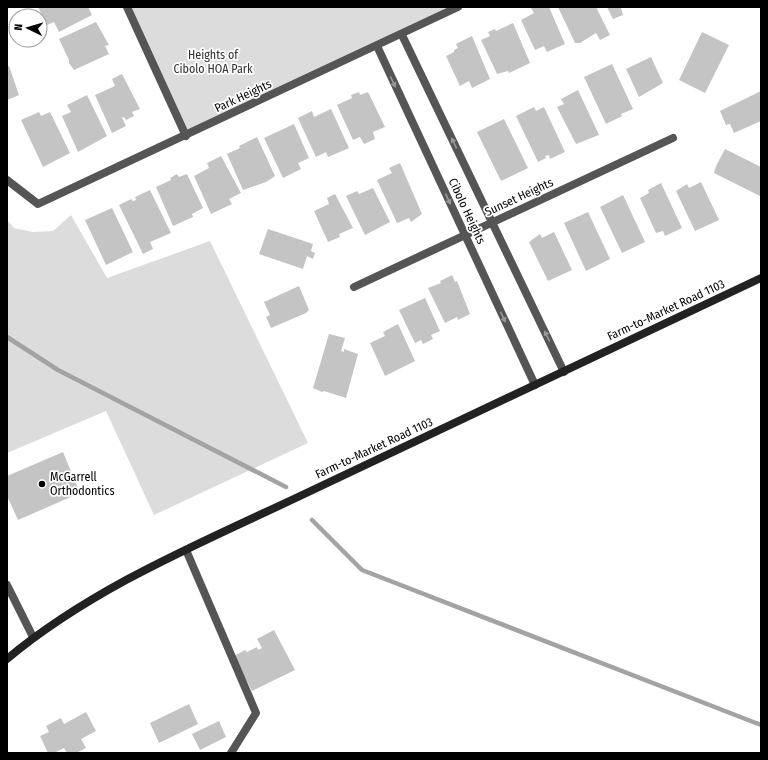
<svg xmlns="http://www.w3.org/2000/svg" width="768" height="760" font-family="'Fira Sans Condensed',sans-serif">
  <rect width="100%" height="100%" fill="#fff"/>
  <path fill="#dcdcdc" d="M 127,7 L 457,7 L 186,136 Z
    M 71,215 L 107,278 L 210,241 L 308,443 L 154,515 L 106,411 L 7,453 L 7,220 L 14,228 L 33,232 L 53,231 Z"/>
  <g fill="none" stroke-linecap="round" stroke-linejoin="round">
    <path stroke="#a3a3a3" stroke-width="4.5" d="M 7,337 L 58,370 L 286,487
      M 312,520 L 362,570 L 761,725"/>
  </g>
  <path fill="#c4c4c4" d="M 38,7 L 88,7 L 92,15 L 59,32 L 54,22 L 47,25 Z
    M 534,7 L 549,7 L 565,44 L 547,52 L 544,46 L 535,50 L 521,20 L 534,13 L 531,8 Z
    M 558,7 L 596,7 L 610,35 L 600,40 L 596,33 L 580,43 L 575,43 Z
    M 607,7 L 624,7 L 621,8 L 623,15 L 613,19 Z
    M 96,22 L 109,45 L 105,46 L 109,54 L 74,70 L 69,63 L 69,60 L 59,39 Z
    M 513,23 L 530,63 L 509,73 L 508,71 L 497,74 L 481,40 L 490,36 L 488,32 L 495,29 L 496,31 Z
    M 702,32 L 729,45 L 705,93 L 679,80 Z
    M 472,36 L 490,79 L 472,88 L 469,81 L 460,86 L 446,56 L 454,52 L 454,50 L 458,48 L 456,44 Z
    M 651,57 L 663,83 L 639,97 L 626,69 Z
    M 612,64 L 633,109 L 621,114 L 622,116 L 606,124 L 584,77 Z
    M 9,66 L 19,95 L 7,100 L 7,67 Z
    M 122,74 L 140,109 L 132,112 L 134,116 L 126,120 L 124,117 L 122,118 L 126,126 L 112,133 L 95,95 L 115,86 L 112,79 Z
    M 578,90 L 599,135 L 576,144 L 557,107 L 564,104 L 561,99 Z
    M 761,91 L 761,121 L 734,133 L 730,124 L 726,125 L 720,111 Z
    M 359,92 L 360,95 L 368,92 L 385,127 L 373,132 L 375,139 L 364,144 L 360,137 L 353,140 L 337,105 L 352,98 L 351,95 Z
    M 87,95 L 107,136 L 78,152 L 62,116 L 71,112 L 67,105 Z
    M 534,107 L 536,111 L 544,107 L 565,152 L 550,159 L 549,155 L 545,156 L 546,158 L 538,162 L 516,116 Z
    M 331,109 L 349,148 L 328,157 L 326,152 L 316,157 L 298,118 L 312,111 L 314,117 Z
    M 39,112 L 41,116 L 50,112 L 70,153 L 43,167 L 21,120 Z
    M 504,119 L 528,168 L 501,181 L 477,132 Z
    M 294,124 L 309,158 L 298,163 L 301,169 L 283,178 L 264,138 Z
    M 257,137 L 275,176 L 266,182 L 243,190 L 227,154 L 240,148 L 239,146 Z
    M 725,149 L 761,167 L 760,196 L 714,173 L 716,166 Z
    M 221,156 L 241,193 L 229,199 L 232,204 L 211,214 L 194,176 L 209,168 L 207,163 Z
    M 400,163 L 422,214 L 411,222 L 409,218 L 397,223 L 377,180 L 392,173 L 389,168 Z
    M 177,174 L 179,177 L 187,174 L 203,208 L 192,214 L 193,217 L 173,226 L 156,187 L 171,180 L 170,178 Z
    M 701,182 L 719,220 L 695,231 L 676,191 L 687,184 L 689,188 Z
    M 661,183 L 682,228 L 665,236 L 663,231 L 656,233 L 640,198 L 649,193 L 648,190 Z
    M 373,188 L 390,222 L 365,235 L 346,196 L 357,191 L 359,194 Z
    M 150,190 L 171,233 L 150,242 L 153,249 L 143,254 L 119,205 L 131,199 L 133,201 L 136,200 L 135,197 Z
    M 335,194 L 353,228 L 339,234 L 340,237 L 328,242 L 314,211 L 329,204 L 327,198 Z
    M 623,195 L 645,242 L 622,253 L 600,207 Z
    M 112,208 L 133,252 L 106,265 L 85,220 Z
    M 588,212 L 610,259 L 586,271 L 564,223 Z
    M 268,229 L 313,244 L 311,251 L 315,253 L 313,259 L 307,256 L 303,269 L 259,254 Z
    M 554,232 L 572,270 L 548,281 L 529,242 L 540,234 L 542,238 Z
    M 452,275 L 455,282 L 457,281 L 470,314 L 458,320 L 457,317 L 445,323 L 428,288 L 441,283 L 440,281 Z
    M 299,286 L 309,310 L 306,313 L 271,328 L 266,317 L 270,315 L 264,302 Z
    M 425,298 L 440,331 L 431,335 L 433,339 L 423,344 L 421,340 L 415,343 L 399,310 Z
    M 398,324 L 415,361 L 385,376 L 370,343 L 385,336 L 383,332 Z
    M 329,334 L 345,338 L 341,351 L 344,352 L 344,349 L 358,354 L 346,398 L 324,391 L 322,392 L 313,388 Z
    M 63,452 L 80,493 L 18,520 L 7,496 L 7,476 Z
    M 274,630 L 295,670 L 252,691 L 234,656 L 245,650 L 247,652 L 257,647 L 258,650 L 262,648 L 257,639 Z
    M 189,704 L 198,724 L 159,743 L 150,723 Z
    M 86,712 L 96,731 L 81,739 L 86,748 L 76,753 L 67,753 L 64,748 L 54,753 L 48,753 L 40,736 L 49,732 L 46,726 L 61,718 L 64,724 Z
    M 219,721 L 226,737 L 200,750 L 192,734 Z"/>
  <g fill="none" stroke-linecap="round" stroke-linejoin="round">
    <path stroke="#555" stroke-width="8" d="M 186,550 L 256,713 L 231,753"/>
    <path stroke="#555" stroke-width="8" d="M 127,7 L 186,136
      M 402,35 L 564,372
      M 377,46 L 535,385
      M 7,180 L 38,204 L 458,7
      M 354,287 L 673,138
      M 7,585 L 33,637"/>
    <path stroke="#222" stroke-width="8" d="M 7,659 C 98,583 213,538 319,487 C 467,418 614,348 761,278"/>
  </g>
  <defs><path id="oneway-solid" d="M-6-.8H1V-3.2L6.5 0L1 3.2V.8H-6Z"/></defs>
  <g fill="#999">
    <use href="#oneway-solid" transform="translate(393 82) rotate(65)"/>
    <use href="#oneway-solid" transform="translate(454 143) rotate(-116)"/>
    <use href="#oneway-solid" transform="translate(448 199) rotate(65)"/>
    <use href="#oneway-solid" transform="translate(503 317) rotate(65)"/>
    <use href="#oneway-solid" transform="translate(547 336) rotate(-116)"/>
  </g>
  <circle fill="#000" stroke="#fff" stroke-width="1.5" cx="42" cy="484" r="4"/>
  <g text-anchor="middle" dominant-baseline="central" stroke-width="3.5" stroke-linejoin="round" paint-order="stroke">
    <g font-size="12" fill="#333" stroke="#fff">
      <text x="213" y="55">Heights of<tspan x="213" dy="14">Cibolo HOA Park</tspan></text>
    </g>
    <g font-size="12" fill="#000" stroke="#fff">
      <text transform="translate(243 96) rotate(-25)">Park Heights</text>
      <text transform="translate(519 197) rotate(-25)">Sunset Heights</text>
      <text transform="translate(467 211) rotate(65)">Cibolo Heights</text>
      <text transform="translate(666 310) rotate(-25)">Farm-to-Market Road 1103</text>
      <text transform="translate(374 448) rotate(-25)">Farm-to-Market Road 1103</text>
    </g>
    <g font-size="12" fill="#000" stroke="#fff" text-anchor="start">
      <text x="50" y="477">McGarrell<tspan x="50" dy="14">Orthodontics</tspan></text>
    </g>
  </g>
  <rect width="768" height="760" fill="none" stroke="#000000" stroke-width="16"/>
  <g transform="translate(28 28) rotate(275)"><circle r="19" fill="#ffffff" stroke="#999999"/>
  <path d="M0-3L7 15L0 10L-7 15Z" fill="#000000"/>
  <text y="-6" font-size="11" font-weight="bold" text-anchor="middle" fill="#000000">N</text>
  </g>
</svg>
